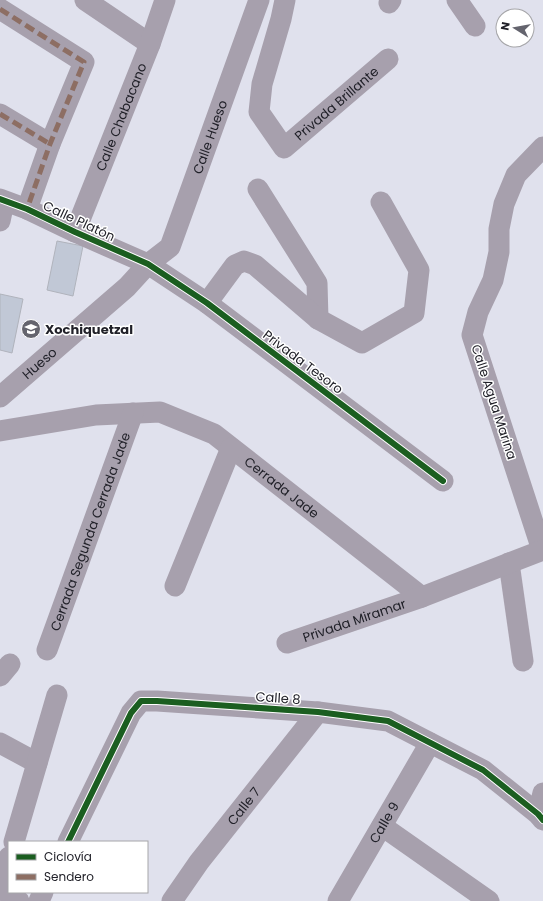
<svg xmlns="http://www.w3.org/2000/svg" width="543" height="901" font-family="Poppins,sans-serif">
  <rect width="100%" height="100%" fill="#e0e1ed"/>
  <path fill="#c1c8d6" stroke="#b0b3bc" d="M 57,241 L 83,246 L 73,296 L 47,290 Z
    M 0,294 L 23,299 L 12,353 L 0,350 Z"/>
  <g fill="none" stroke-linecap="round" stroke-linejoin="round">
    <g stroke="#a7a0ad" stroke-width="21">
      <path d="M 85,0 L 150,44"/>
      <path id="s1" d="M 285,0 L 281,19 L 262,84 L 259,112 L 284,148 L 388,59"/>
      <path d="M 457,0 L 475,26"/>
      <path d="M 389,3 L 391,0"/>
      <path d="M 0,9 L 84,62 L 50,144 L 27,209"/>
      <path d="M 0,114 L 50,144"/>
      <path d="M 258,189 L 317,283 L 318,319"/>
      <path d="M 0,199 L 27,209 L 75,232 L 148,264 L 207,303 L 443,481"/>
      <path d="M 0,221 L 4,202"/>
      <path id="s2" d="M 75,232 L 150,44 L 165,0"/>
      <path d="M 207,303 L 235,265 L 244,261 L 255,265 L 318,319 L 362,343 L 414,313 L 419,270 L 381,202"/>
      <path id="s3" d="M 0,397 L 127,287 L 148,264 L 170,247 L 259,0"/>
      <path id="s4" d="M 0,431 L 96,415 L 160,412 L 214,434 L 422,597"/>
      <path d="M 542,550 L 472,335 L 478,312 L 493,280 L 499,252 L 499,229 L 504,204 L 516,175 L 543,147"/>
      <path d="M 509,563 L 523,661"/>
      <path d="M 175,586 L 231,448"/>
      <path id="s5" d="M 287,643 L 422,597 L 543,550"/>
      <path id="s6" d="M 47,650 L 133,413"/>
      <path d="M 0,676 L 10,664"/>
      <path d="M 0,743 L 37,763"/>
      <path d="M 538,814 L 543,793"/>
      <path d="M 382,826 L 489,901"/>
      <path d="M 14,842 L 57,695"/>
      <path d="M 68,842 L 131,713 L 141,701 L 157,701 L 318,712 L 388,721 L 483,770 L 538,814 L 543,820"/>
      <path d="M 0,888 L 9,857"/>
      <path d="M 0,888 L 19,901"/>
      <path d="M 39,901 L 43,892"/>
      <path id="s7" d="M 172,901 L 199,862 L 318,712"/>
      <path id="s8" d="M 338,901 L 430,743"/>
    </g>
    <path stroke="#8d6e63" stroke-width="5" stroke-dasharray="10 5" stroke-linecap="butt" d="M 0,9 L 84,62 L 50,144 L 27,209
      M 0,114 L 50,144"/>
    <g stroke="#fff" stroke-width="8">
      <path id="cycleway" d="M 0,199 L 27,209 L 75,232 L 148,264 L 207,303 L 443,481
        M 68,842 L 131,713 L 141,701 L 157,701 L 318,712 L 388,721 L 483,770 L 538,814 L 543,820"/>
    </g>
    <use href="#cycleway" stroke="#1b5e20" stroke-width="6"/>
  </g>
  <defs>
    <g id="school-disc" transform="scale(1)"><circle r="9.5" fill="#64646e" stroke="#fff"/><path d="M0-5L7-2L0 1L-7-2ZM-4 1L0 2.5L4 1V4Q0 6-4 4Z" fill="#fff"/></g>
  </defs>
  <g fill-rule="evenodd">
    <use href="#school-disc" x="31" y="329"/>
  </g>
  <g text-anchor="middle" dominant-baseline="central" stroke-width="3" stroke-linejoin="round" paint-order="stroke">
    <g font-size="13" fill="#212129" stroke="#fff">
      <text stroke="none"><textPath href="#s1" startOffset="228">Privada Brillante</textPath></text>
      <text stroke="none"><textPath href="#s2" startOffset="124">Calle Chabacano</textPath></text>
      <text stroke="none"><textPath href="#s3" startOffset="344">Calle Hueso</textPath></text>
      <text transform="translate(79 221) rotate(25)">Calle Platón</text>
      <text transform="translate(303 362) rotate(37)">Privada Tesoro</text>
      <text stroke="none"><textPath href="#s3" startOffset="52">Hueso</textPath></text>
      <text transform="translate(494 402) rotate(72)">Calle Agua Marina</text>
      <text stroke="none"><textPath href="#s4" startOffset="306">Cerrada Jade</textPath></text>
      <text stroke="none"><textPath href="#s6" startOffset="126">Cerrada Segunda Cerrada Jade</textPath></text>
      <text stroke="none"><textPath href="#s5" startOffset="71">Privada Miramar</textPath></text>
      <text transform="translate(278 698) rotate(4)">Calle 8</text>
      <text stroke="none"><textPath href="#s7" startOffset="119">Calle 7</textPath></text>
      <text stroke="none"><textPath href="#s8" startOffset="91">Calle 9</textPath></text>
    </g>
    <g font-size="13" font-weight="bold" fill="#212129" stroke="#fff" text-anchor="start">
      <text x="45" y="329">Xochiquetzal</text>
    </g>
  </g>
  <rect x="8" y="841" width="140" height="52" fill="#ffffff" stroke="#a6a6a9"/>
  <rect x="16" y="854" width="20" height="6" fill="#1b5e20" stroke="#a6a6a9"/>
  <text x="44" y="861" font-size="12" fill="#212129">Ciclovía</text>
  <rect x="16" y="874" width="20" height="6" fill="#8d6e63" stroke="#a6a6a9"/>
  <text x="44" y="881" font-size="12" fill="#212129">Sendero</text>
  <g transform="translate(515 28) rotate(281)"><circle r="19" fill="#ffffff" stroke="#a6a6a9"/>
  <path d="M0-3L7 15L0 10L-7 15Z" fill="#64646e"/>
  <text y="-6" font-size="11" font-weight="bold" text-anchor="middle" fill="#212129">N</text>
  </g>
</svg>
